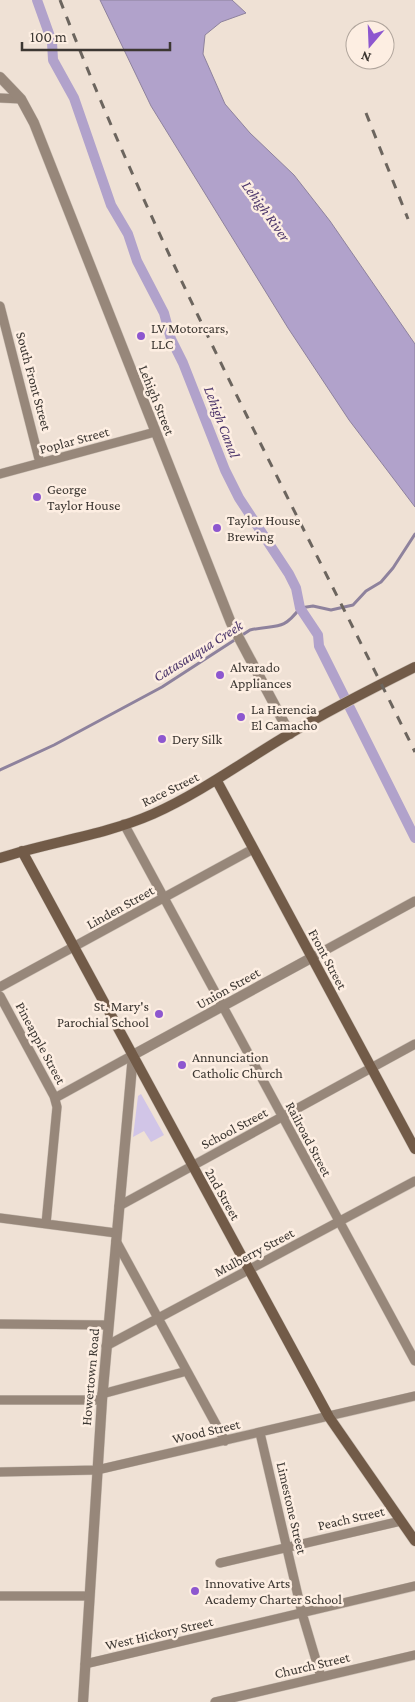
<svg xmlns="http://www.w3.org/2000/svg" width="415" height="1702" font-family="'Crimson Pro',serif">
  <rect width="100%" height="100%" fill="#efe1d5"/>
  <path fill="#d1c5e7" d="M 141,1094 L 164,1135 L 151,1142 L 144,1131 L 133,1137 L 138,1096 Z"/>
  <path fill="#b1a2cb" stroke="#8e829d" d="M 100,0 L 232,0 L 246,13 L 221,22 L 205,35 L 203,54 L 225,104 L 250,133 L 294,175 L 330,221 L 415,344 L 415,507 L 349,420 L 288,328 L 151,106 Z"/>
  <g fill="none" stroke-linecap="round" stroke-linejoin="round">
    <path stroke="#8e829d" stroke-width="3" d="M 0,770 L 54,745 L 162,687 L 250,630 C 277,624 282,632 300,608 L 313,606 L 331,610 L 353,605 L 366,591 L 381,582 L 393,568 L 415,534"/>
    <path stroke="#b1a2cb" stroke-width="10" d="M 37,0 L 52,42 L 53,60 L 74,98 L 111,205 L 128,234 L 137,261 L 164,313 L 171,339 L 183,363 L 225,470 L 239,498 L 289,574 L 296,588 L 300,608 L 318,635 L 319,646 L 415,838"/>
    <g stroke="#cbbfb4" stroke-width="10">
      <path id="minor" d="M 0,98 L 21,99
        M 0,306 L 40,463
        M 0,474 L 155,432
        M 124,824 L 415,1361
        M 311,958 L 415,901
        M 0,987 L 253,849
        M 0,996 L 54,1096 L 57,1107 L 46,1224
        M 55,1098 L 133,1055
        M 119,1206 L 415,1044
        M 0,1218 L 116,1233
        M 116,1241 L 225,1441
        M 0,1324 L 108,1325
        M 106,1346 L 415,1181
        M 102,1394 L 187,1371
        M 0,1400 L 102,1400
        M 260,1433 L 302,1613 L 321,1677
        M 0,1472 L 97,1470 L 415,1396
        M 220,1563 L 401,1521
        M 0,1596 L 89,1596
        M 85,1664 L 415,1586
        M 215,1702 L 415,1655"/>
    </g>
    <g stroke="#cbbfb4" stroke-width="11">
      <path id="tertiary" d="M 0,77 L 21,99 L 34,123 L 231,623 L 290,734
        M 83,1702 L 102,1400 L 133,1055 L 311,958"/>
    </g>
    <g stroke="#cbbfb4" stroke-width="11">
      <path id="secondary" d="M 217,781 L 415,1149
        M 22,851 L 329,1417 L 415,1541
        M 0,858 C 50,842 105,835 153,814 C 202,792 245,760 291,733 C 331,709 373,688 415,667"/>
    </g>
    <use href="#minor" stroke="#97877a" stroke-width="9"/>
    <use href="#tertiary" stroke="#97877a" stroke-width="10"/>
    <use href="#secondary" stroke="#725b48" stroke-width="10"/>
    <path stroke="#6c655e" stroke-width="3" stroke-dasharray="9 9" stroke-linecap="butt" d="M 60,0 C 160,259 293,504 415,752
      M 366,113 L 408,219"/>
  </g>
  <g fill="#8d57cf" stroke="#fdeee2" stroke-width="2">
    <circle cx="141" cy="336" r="5"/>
    <circle cx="37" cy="497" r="5"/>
    <circle cx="217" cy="528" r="5"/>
    <circle cx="220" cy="675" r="5"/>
    <circle cx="241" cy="717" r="5"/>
    <circle cx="162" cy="739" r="5"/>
    <circle cx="159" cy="1014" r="5"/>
    <circle cx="182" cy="1065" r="5"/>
    <circle cx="195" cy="1591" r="5"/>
  </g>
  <g text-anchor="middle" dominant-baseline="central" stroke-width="5" stroke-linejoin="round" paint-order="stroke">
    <g font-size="14" fill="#3c3732" stroke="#fdeee2" text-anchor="start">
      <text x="151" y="328">LV Motorcars,<tspan x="151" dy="16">LLC</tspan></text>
      <text x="47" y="489">George<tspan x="47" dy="16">Taylor House</tspan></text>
      <text x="227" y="520">Taylor House<tspan x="227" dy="16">Brewing</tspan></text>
      <text x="230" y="667">Alvarado<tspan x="230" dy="16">Appliances</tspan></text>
      <text x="251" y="709">La Herencia<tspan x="251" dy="16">El Camacho</tspan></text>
      <text x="172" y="739">Dery Silk</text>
      <text x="149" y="1006" text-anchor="end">St. Mary's<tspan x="149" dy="16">Parochial School</tspan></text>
      <text x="192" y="1057">Annunciation<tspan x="192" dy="16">Catholic Church</tspan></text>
      <text x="205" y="1583">Innovative Arts<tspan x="205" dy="16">Academy Charter School</tspan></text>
    </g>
    <g font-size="14" fill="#3c3732" stroke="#fdeee2">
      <text transform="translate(34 381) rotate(75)">South Front Street</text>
      <text transform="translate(157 400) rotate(68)">Lehigh Street</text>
      <text transform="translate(74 440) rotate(-15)">Poplar Street</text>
      <text transform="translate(170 789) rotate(-26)">Race Street</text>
      <text transform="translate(120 907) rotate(-29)">Linden Street</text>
      <text transform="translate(328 959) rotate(62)">Front Street</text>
      <text transform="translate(228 988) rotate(-29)">Union Street</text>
      <text transform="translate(41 1043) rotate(62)">Pineapple Street</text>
      <text transform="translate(234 1128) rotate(-28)">School Street</text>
      <text transform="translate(309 1139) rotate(62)">Railroad Street</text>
      <text transform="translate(223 1194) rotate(61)">2nd Street</text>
      <text transform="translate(254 1252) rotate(-28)">Mulberry Street</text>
      <text transform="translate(90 1377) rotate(-85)">Howertown Road</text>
      <text transform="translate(206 1431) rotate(-13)">Wood Street</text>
      <text transform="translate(292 1508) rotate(77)">Limestone Street</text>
      <text transform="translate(351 1518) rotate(-13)">Peach Street</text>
      <text transform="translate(159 1633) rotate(-13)">West Hickory Street</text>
      <text transform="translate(312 1665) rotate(-13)">Church Street</text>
    </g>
    <g font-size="15" font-style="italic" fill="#4c366b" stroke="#fdeee2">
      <text transform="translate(266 211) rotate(54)">Lehigh River</text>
      <text transform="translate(222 422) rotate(69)">Lehigh Canal</text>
      <text transform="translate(198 651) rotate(-32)">Catasauqua Creek</text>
    </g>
  </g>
  <g transform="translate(370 45) rotate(199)"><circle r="24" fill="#fdeee2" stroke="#b0a59c"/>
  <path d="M0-4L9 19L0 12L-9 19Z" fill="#8d57cf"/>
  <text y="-8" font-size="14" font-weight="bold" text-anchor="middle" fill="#3c3732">N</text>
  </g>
  <path d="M22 42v8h148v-8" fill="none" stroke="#3c3732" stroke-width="2.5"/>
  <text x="30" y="42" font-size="15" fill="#3c3732" stroke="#fdeee2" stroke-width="4" paint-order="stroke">100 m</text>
</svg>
